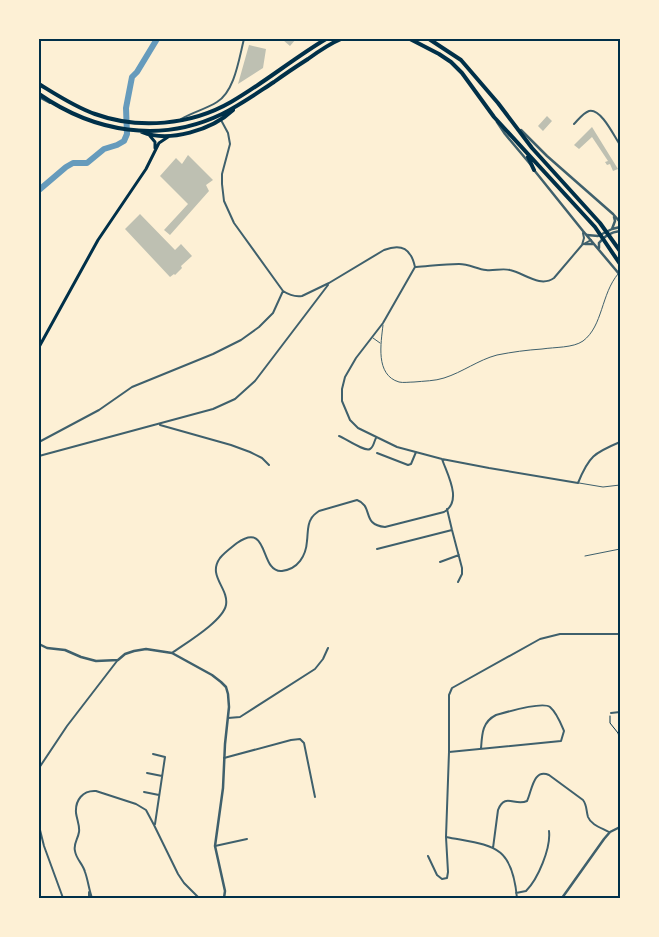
<svg xmlns="http://www.w3.org/2000/svg" width="659" height="937" font-family="Poppins,sans-serif">
  <rect width="100%" height="100%" fill="#fdf0d5"/>
  <g fill="none" stroke-linecap="round" stroke-linejoin="round">
    <path stroke="#669bbc" stroke-width="6" d="M 39,190 L 66,167 L 73,163 L 87,163 L 104,149 L 117,145 L 124,141 L 127,134 L 126,108 L 132,77 L 137,72 L 157,39"/>
  </g>
  <path fill="#bec0b2" d="M 284,39 L 296,39 L 290,46 L 283,40 Z
    M 249,45 L 266,49 L 263,68 L 238,84 Z
    M 547,116 L 552,121 L 543,131 L 538,126 Z
    M 592,127 L 618,169 L 613,171 L 610,164 L 607,165 L 605,162 L 608,161 L 592,137 L 579,149 L 574,145 Z
    M 188,155 L 213,180 L 206,185 L 209,191 L 170,235 L 164,230 L 188,204 L 160,176 L 176,158 L 182,164 Z
    M 140,214 L 175,250 L 181,244 L 192,256 L 181,266 L 182,268 L 175,275 L 174,274 L 170,277 L 125,229 Z"/>
  <g fill="none" stroke-linecap="round" stroke-linejoin="round">
    <path stroke="#003049" stroke-width="1" d="M 610,716 L 610,723 L 618,733 L 620,740"/>
    <path stroke="#3f606c" stroke-width="1" d="M 383,325 C 381,343 375,375 399,382 C 403,383 409,382 414,382 C 424,381 435,381 444,378 C 463,372 478,360 497,355 C 512,352 527,350 542,349 C 555,347 573,348 583,341 C 603,326 601,294 618,274
      M 373,338 L 380,343
      M 579,483 L 603,487 L 620,485
      M 585,556 L 620,549"/>
    <path stroke="#3f606c" stroke-width="2" d="M 39,97 L 50,103
      M 181,119 C 193,112 206,109 217,102 C 235,91 239,58 244,39
      M 221,120 L 228,133 L 230,144 L 222,174 L 222,184 L 224,201 L 234,223 L 283,291 C 289,295 295,297 302,296 L 329,283 L 384,250 C 402,243 411,249 415,267 L 383,323 L 356,358 L 345,377 L 342,389 L 342,401 L 350,420 L 358,428 L 397,447 L 442,459 L 489,468 L 578,483 C 589,456 594,453 620,442
      M 574,124 C 578,120 583,113 589,111 C 601,108 614,136 620,145
      M 582,245 L 584,238 L 583,233
      M 416,267 C 430,266 445,264 459,264 C 469,264 477,269 486,270 C 494,271 502,268 510,270 C 524,273 540,288 554,278 L 582,245 L 591,240
      M 160,425 L 231,445 L 250,452 L 262,458 L 269,465
      M 339,436 C 345,438 364,452 370,449 C 374,447 374,441 376,438
      M 39,442 L 99,410 L 132,387 L 213,354 L 241,340 L 259,327 L 273,313 L 283,291
      M 377,453 L 408,465 L 411,464 L 416,452
      M 39,456 L 213,409 L 235,399 L 255,381 L 328,285
      M 447,509 L 452,530 L 462,568 L 462,574 L 458,582
      M 377,549 L 452,530
      M 440,562 L 459,555
      M 172,653 C 186,643 223,621 226,605 C 229,588 207,576 220,558 C 225,552 231,548 237,543 C 270,520 259,573 282,571 C 298,569 306,556 307,541 C 308,534 307,525 311,519 C 313,515 316,513 319,511 L 357,500 C 374,506 361,525 385,527 L 444,512 C 463,501 447,474 442,459
      M 611,713 L 620,712
      M 228,718 L 240,717 L 315,669 L 323,659 L 328,648
      M 449,752 L 561,741 L 564,731 C 561,724 557,713 550,707 C 542,701 507,712 496,715 C 482,722 482,734 481,749
      M 153,754 L 165,757 L 155,824
      M 224,758 L 291,740 L 300,739 L 304,743 L 315,797
      M 39,768 L 67,726 L 117,661
      M 147,773 L 162,776
      M 144,792 L 159,795
      M 39,826 L 44,846 L 63,898
      M 446,837 C 492,846 512,843 517,898
      M 215,846 L 247,839
      M 493,848 L 498,810 C 505,792 515,807 527,801 C 532,791 533,768 549,775 L 583,800 C 587,805 586,810 588,817 C 591,825 602,828 609,832
      M 428,856 L 437,875 L 442,879 L 447,878 L 448,872 L 446,837 L 449,752 L 449,695 L 452,688 L 540,639 L 560,634 L 620,634
      M 516,893 L 526,891 C 538,879 551,848 549,831
      M 89,898 L 89,892
      M 92,898 C 89,890 88,880 85,872 C 83,864 76,859 75,851 C 73,844 78,839 79,832 C 80,826 77,820 76,813 C 75,800 83,790 96,791 L 136,804 L 146,810 L 154,825 L 178,874 L 184,883 L 199,898"/>
    <path stroke="#3f606c" stroke-width="2.5" d="M 497,122 L 505,134 L 531,165
      M 521,130 L 547,156 L 613,214 L 620,222
      M 534,170 L 583,231 L 620,275
      M 612,229 L 620,227
      M 587,235 L 598,236 L 612,229 L 615,221 L 614,217
      M 585,244 L 593,244
      M 599,248 L 599,243 C 604,236 612,232 620,231
      M 39,644 L 47,648 L 65,650 L 81,657 L 96,661 L 118,660 L 125,654 L 134,651 L 146,649 L 172,653 L 212,675 L 221,682 L 226,687 L 228,694 L 229,707 L 225,744 L 223,788 L 215,846 L 225,891 L 224,898
      M 562,898 L 604,839 L 610,832 L 620,827"/>
    <path stroke="#003049" stroke-width="3" d="M 150,136 L 155,142 L 155,148
      M 39,347 L 98,240 L 146,169 L 159,143 L 168,137"/>
    <path stroke="#003049" stroke-width="4" d="M 410,39 L 439,54 L 451,62 L 462,73 L 494,117 L 595,227 L 620,264
      M 429,39 L 461,60 L 498,103 L 532,148 L 600,223 L 620,251
      M 39,84 C 57,95 75,107 95,114 C 139,130 191,125 231,102 C 264,83 294,58 326,39
      M 39,94 C 94,132 160,144 222,114 C 240,105 257,93 274,82 C 285,74 297,66 308,59 C 319,51 329,44 341,39
      M 142,132 C 169,143 212,130 233,110
      M 528,157 L 534,170"/>
  </g>
  <rect width="659" height="937" fill="none" stroke="#fdf0d5" stroke-width="80"/>
  <rect x="40" y="40" width="579" height="857" fill="none" stroke="#003049" stroke-width="2"/>
</svg>
